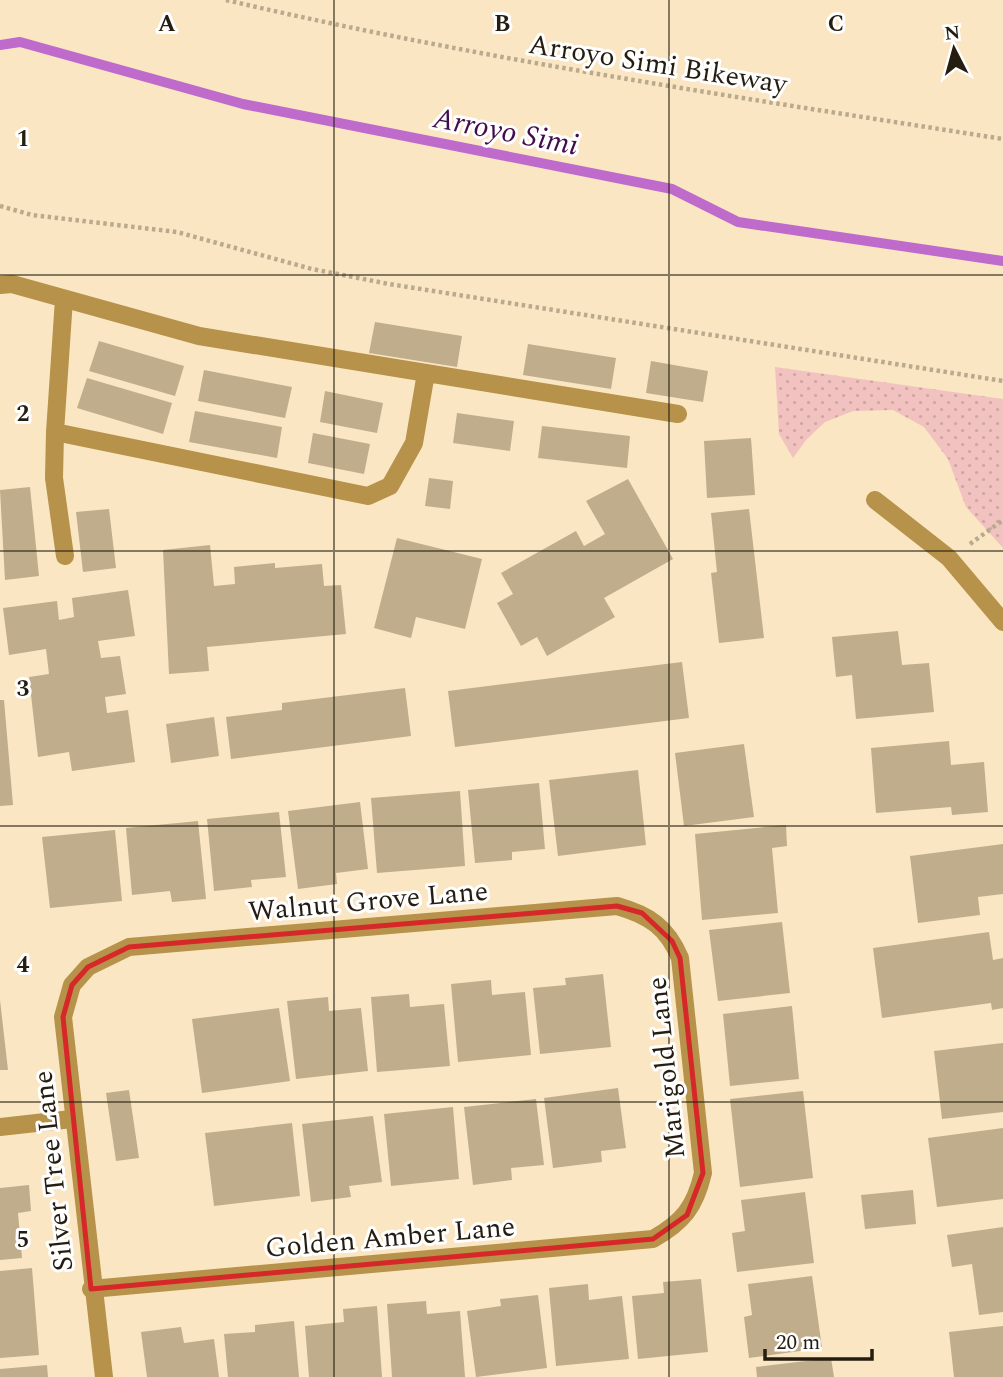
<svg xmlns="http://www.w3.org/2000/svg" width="1003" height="1377" viewBox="0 0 1003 1377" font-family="Spectral,serif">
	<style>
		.park { fill: url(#park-dots) }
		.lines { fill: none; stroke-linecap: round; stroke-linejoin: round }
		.stream { stroke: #bf6bcc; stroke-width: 10 }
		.building { fill: #c0ad8b }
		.path { stroke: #baaa8d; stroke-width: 4.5; stroke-dasharray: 3.5 3.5; stroke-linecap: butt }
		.service { stroke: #b6924a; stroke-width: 18 }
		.minor { stroke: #b6924a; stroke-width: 18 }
		.marked { fill: none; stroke: #d62828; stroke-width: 5; stroke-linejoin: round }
		.grid { fill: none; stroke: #251d10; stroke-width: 2; stroke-opacity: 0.55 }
		.labels { text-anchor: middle; stroke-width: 6; stroke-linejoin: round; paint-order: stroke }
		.street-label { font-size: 28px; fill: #251d10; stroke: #fff }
		.water-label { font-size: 30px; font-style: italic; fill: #430c4b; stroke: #fff }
		.grid-label { font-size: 23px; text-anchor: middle; font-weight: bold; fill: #251d10; stroke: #fff; stroke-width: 6; stroke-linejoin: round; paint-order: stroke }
	</style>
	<defs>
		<pattern id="park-dots" width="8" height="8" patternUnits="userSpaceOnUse" patternTransform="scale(1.75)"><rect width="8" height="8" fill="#f1c2bf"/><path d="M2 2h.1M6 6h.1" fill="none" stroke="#cea6a3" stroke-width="1.8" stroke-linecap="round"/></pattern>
	</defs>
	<rect width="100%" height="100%" fill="#fae6c2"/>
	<path class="park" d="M 775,367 L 1003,399 L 1003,548 L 966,507 L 948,459 L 924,427 L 893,410 L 853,411 L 825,422 L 806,440 L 793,458 L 779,434 Z"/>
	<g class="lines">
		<path class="stream" d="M 0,45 L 20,42 L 243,104 L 672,189 L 738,222 L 1003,261"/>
	</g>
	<path class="building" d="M 375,322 L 462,336 L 457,367 L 369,353 Z
		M 99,341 L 184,366 L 175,396 L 89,371 Z
		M 528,344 L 616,358 L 611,389 L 523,375 Z
		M 651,361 L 708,371 L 703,402 L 646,393 Z
		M 204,370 L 292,387 L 285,418 L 198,401 Z
		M 87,378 L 172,403 L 163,434 L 77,408 Z
		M 325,391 L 383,403 L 377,433 L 320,422 Z
		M 195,411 L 282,427 L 277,458 L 189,442 Z
		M 457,413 L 514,421 L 510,451 L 453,443 Z
		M 542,426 L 630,436 L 627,468 L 538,458 Z
		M 313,433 L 370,444 L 364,474 L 308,463 Z
		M 751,438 L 755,495 L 707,498 L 704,441 Z
		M 429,478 L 453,481 L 450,509 L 425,506 Z
		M 628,479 L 673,559 L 604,598 L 615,617 L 547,656 L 537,637 L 521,646 L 497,603 L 513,594 L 501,573 L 576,531 L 584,546 L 605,534 L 586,501 Z
		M 30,487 L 39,576 L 5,580 L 0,490 Z
		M 109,509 L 116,568 L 83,572 L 76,512 Z
		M 749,509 L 764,638 L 719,643 L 711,573 L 717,572 L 711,513 Z
		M 397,538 L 482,559 L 465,629 L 416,617 L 411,638 L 374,628 Z
		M 210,545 L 214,586 L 235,584 L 234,567 L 275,563 L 275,568 L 322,564 L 324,586 L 341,585 L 346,634 L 207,647 L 209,671 L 169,674 L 163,550 Z
		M 128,590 L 135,636 L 98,641 L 101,658 L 120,656 L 126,694 L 105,697 L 107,713 L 128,710 L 135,762 L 72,771 L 69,752 L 38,757 L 29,677 L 49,674 L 46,649 L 9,655 L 3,608 L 57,601 L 59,620 L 74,617 L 72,598 Z
		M 898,631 L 902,665 L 929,663 L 934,712 L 856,719 L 852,675 L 836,677 L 832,637 Z
		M 682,662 L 689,718 L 455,747 L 448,691 Z
		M 405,688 L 411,736 L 231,759 L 226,717 L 282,710 L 282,703 Z
		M 0,700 L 4,700 L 13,805 L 0,806 Z
		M 214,717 L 219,756 L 171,763 L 166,724 Z
		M 949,741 L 951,765 L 984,762 L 988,812 L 952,815 L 951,807 L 876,813 L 871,748 Z
		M 744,744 L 754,817 L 684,826 L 675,753 Z
		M 638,770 L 646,845 L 558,856 L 549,780 Z
		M 539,783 L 545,849 L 512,852 L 512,860 L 475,863 L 468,790 Z
		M 460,791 L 465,866 L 377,873 L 371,798 Z
		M 360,802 L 368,869 L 336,873 L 337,884 L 298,889 L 288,811 Z
		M 279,812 L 286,877 L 251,880 L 252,887 L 214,891 L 207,819 Z
		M 198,821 L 206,899 L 172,902 L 170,891 L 132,895 L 126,828 Z
		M 786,825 L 787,846 L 772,848 L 778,913 L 702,920 L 695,834 Z
		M 115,830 L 122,901 L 50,908 L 42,837 Z
		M 1003,844 L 1003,894 L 978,897 L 980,915 L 918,923 L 910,856 Z
		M 782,922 L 790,993 L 718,1001 L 709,930 Z
		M 989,932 L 993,960 L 1003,958 L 1003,1008 L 992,1010 L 991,1003 L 882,1018 L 873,948 Z
		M 603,974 L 611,1047 L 540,1054 L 533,988 L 566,985 L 565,978 Z
		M 491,980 L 492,995 L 525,992 L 531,1055 L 458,1062 L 451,984 Z
		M 409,994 L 410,1007 L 444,1004 L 450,1066 L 377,1072 L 371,997 Z
		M 328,997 L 329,1011 L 361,1008 L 368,1071 L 296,1079 L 287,1001 Z
		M 0,1000 L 8,1070 L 0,1070 Z
		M 792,1006 L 799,1079 L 730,1086 L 723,1014 Z
		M 279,1008 L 290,1081 L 202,1093 L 192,1019 Z
		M 1003,1043 L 1003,1112 L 942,1119 L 934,1051 Z
		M 618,1088 L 626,1148 L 601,1151 L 602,1162 L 553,1168 L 544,1098 Z
		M 129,1090 L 139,1158 L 116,1161 L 106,1093 Z
		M 803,1091 L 813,1178 L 740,1187 L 730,1099 Z
		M 536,1099 L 544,1165 L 511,1168 L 512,1180 L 473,1185 L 464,1107 Z
		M 453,1107 L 459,1179 L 391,1186 L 384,1114 Z
		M 373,1116 L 382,1182 L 349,1186 L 351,1197 L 311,1202 L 302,1124 Z
		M 292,1123 L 300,1196 L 214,1206 L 205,1133 Z
		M 1003,1128 L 1003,1199 L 937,1207 L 928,1138 Z
		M 29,1185 L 31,1211 L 18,1213 L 22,1258 L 0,1260 L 0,1188 Z
		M 913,1190 L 916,1224 L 865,1229 L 861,1195 Z
		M 805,1192 L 814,1263 L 737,1272 L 732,1233 L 745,1231 L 741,1200 Z
		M 1003,1227 L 1003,1312 L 979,1315 L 972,1264 L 952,1267 L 947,1235 Z
		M 32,1268 L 39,1355 L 0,1358 L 0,1271 Z
		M 812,1276 L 822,1348 L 749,1358 L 744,1317 L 752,1315 L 748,1284 Z
		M 701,1279 L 708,1352 L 638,1359 L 632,1296 L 664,1293 L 663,1282 Z
		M 588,1284 L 589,1300 L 622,1296 L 629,1359 L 556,1366 L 549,1288 Z
		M 538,1295 L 547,1368 L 476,1377 L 467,1311 L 501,1306 L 500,1299 Z
		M 426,1301 L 427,1314 L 460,1311 L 465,1377 L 392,1377 L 387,1304 Z
		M 377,1306 L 382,1377 L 309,1377 L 305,1326 L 344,1322 L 343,1309 Z
		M 294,1321 L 299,1377 L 228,1377 L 224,1334 L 255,1332 L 255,1325 Z
		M 1003,1326 L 1003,1377 L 954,1377 L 949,1332 Z
		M 181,1327 L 184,1343 L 214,1339 L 219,1377 L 147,1377 L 141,1332 Z
		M 831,1358 L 834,1377 L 757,1377 L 756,1367 Z
		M 47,1365 L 48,1377 L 0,1377 L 0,1369 Z"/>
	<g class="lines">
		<path class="path" d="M 226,0 C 483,60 743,98 1003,139
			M 0,206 L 32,215 L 177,232 L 312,269 L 389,284 L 1003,381
			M 970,544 L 1003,520"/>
		<path class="service" d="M 0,285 L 12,284 L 199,336 L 678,414
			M 64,299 L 55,432 L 368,496 L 390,486 L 414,443 L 426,373
			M 55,432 L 54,478 L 65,556"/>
		<path class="minor" d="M 875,500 L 949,558 L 1003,622
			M 0,1127 L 72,1119
			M 91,1289 L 653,1239 C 683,1222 695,1207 703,1173 L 680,958 C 667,927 649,915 617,906 L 129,947 L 88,967 L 72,985 L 63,1017 L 104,1377"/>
	</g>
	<path class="marked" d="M 617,906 L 642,913 L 672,941 L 680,958 L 703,1173 L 687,1215 L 653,1239 L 91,1289 L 63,1017 L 72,985 L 88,967 L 129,947 Z"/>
	<path class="grid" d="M 334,0 L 334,1377M 669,0 L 669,1377M 0,275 L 1003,275M 0,551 L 1003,551M 0,826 L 1003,826M 0,1102 L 1003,1102"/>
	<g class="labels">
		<g class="street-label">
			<text transform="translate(658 63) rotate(9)" y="10">Arroyo Simi Bikeway</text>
			<text transform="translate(368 900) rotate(-5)" y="10">Walnut Grove Lane</text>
			<text transform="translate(665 1068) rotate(-96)" y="10">Marigold Lane</text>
			<text transform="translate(52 1171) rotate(-96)" y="10">Silver Tree Lane</text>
			<text transform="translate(390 1236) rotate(-5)" y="10">Golden Amber Lane</text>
		</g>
		<g class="water-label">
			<text transform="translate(506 131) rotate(11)" y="10">Arroyo Simi</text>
		</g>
	</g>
	<g class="grid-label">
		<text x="167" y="31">A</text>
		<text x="502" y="31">B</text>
		<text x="836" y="31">C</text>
		<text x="23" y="146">1</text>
		<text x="23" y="421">2</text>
		<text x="23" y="696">3</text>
		<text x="23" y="972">4</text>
		<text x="23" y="1247">5</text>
	</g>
	<g transform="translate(954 49) rotate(354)" stroke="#ffffff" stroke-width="5" paint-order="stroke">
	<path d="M0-5L12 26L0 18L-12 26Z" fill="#251d10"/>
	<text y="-10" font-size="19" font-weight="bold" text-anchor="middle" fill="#251d10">N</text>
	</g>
	<path d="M765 1349v10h107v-10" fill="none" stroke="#251d10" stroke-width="3.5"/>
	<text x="776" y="1349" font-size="21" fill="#251d10" stroke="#ffffff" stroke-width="5" paint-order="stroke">20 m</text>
</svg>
